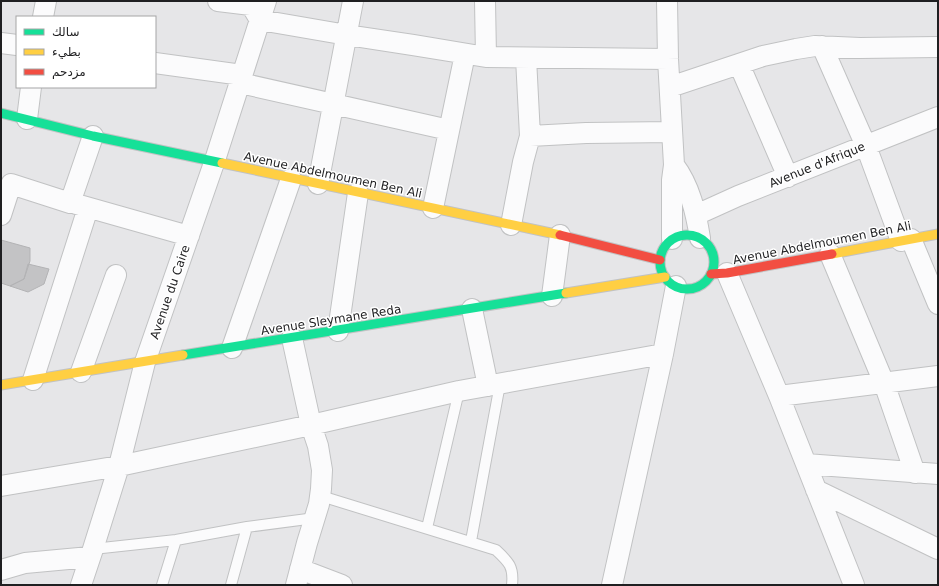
<svg xmlns="http://www.w3.org/2000/svg" width="939" height="586" viewBox="0 0 939 586" font-family="'DejaVu Sans','Noto Naskh Arabic',sans-serif">
	<style>
		.building { fill: #c3c3c5; stroke: #b3b3b5 }
		.lines { fill: none; stroke-linecap: round; stroke-linejoin: round }
		.lane-casing { stroke: #c1c2c3; stroke-width: 12 }
		.street-casing { stroke: #c1c2c3; stroke-width: 22 }
		.fast-casing { stroke: #c1c2c3; stroke-width: 11 }
		.slow-casing { stroke: #c1c2c3; stroke-width: 11 }
		.jam-casing { stroke: #c1c2c3; stroke-width: 11 }
		.lane { stroke: #fbfbfc; stroke-width: 10 }
		.street { stroke: #fbfbfc; stroke-width: 20 }
		.fast { stroke: #16e098; stroke-width: 9 }
		.slow { stroke: #ffcf43; stroke-width: 9 }
		.jam { stroke: #f24e42; stroke-width: 9 }
		.labels { text-anchor: middle; stroke-width: 3; stroke-linejoin: round; paint-order: stroke }
		.street-label { font-size: 12px; fill: #1f1f21; stroke: #fff }
	</style>
	<rect width="100%" height="100%" fill="#e6e6e8"/>
	<path class="building" d="M 1,240 L 30,248 L 30,261 L 24,279 L 10,286 L 1,283 Z
		M 28,264 L 49,269 L 44,284 L 28,292 L 10,286 L 24,279 Z"/>
	<g class="lines">
		<g class="lane-casing">
			<path id="lane" d="M 321,496 L 496,550 C 509,562 514,567 512,585
				M 427,528 L 459,391
				M 471,541 L 500,384
				M 93,549 L 176,540 L 247,527 L 315,518
				M 162,585 L 176,540
				M 231,585 L 247,527"/>
		</g>
		<g class="street-casing">
			<path id="street" d="M 218,1 L 251,5 L 260,20 L 347,35 L 413,45 L 486,57 L 668,59
				M 485,1 L 486,57
				M 667,1 L 668,59 L 674,165 L 672,180 L 672,239
				M 43,17 L 46,1
				M 1,43 L 17,45
				M 822,46 L 866,146 L 901,241
				M 526,58 L 530,136
				M 155,63 L 242,75
				M 739,64 L 788,177
				M 240,83 L 449,130
				M 670,87 L 763,56 L 796,49 L 815,46 L 860,48 L 938,47
				M 27,119 L 31,87
				M 674,165 C 690,186 696,213 700,238
				M 318,184 L 353,1
				M 76,204 L 189,236
				M 433,208 L 465,54
				M 1,215 L 11,184 L 70,203 L 93,136
				M 696,215 L 738,196 L 938,117
				M 511,225 L 523,162 L 530,136 L 586,133 L 672,132
				M 911,239 L 938,304
				M 830,254 L 884,383 L 915,473
				M 727,273 L 779,396 L 854,585
				M 552,296 L 560,235
				M 472,309 L 488,386
				M 338,331 L 358,193
				M 292,338 L 311,425 L 318,446 L 322,470 L 321,489 L 319,504 L 307,543 L 296,585
				M 232,348 L 291,179
				M 81,372 L 116,275
				M 33,380 L 88,208
				M 779,396 L 938,376
				M 806,464 L 938,474
				M 1,486 L 119,466 L 311,425 L 459,391 L 663,354
				M 816,490 L 938,549
				M 300,569 L 342,585
				M 1,570 L 25,563 L 90,557
				M 81,585 L 93,549 L 119,466 L 145,362 L 214,163 L 266,1
				M 612,585 L 663,354 L 676,286"/>
		</g>
		<g class="fast-casing">
			<path id="fast" d="M 1,113 L 93,136 L 222,163
				M660 262a27 27 0 1 1 54 0a27 27 0 1 1-54 0Z
				M 183,355 L 566,293"/>
		</g>
		<g class="slow-casing">
			<path id="slow" d="M 222,163 L 560,235
				M 832,254 L 938,234
				M 566,293 L 665,277
				M 1,385 L 183,355"/>
		</g>
		<g class="jam-casing">
			<path id="jam" d="M 560,235 L 660,260
				M 711,274 L 727,273 L 832,254"/>
		</g>
		<use href="#lane" class="lane"/>
		<use href="#street" class="street"/>
		<use href="#fast" class="fast"/>
		<use href="#slow" class="slow"/>
		<use href="#jam" class="jam"/>
	</g>
	<g class="labels">
		<g class="street-label">
			<text transform="translate(817 165) rotate(-22)" y="4">Avenue d'Afrique</text>
			<text transform="translate(333 175) rotate(12)" y="4">Avenue Abdelmoumen Ben Ali</text>
			<text transform="translate(822 243) rotate(-11)" y="4">Avenue Abdelmoumen Ben Ali</text>
			<text transform="translate(170 292) rotate(-71)" y="4">Avenue du Caire</text>
			<text transform="translate(331 320) rotate(-9)" y="4">Avenue Sleymane Reda</text>
		</g>
	</g>
	<rect width="939" height="586" fill="none" stroke="#1f1f21" stroke-width="4"/>
	<rect x="16" y="16" width="140" height="72" fill="#ffffff" stroke="#a5a5a6"/>
	<rect x="24" y="29" width="20" height="6" fill="#16e098" stroke="#a5a5a6"/>
	<text x="52" y="36" font-size="12" fill="#1f1f21">سالك</text>
	<rect x="24" y="49" width="20" height="6" fill="#ffcf43" stroke="#a5a5a6"/>
	<text x="52" y="56" font-size="12" fill="#1f1f21">بطيء</text>
	<rect x="24" y="69" width="20" height="6" fill="#f24e42" stroke="#a5a5a6"/>
	<text x="52" y="76" font-size="12" fill="#1f1f21">مزدحم</text>
</svg>
